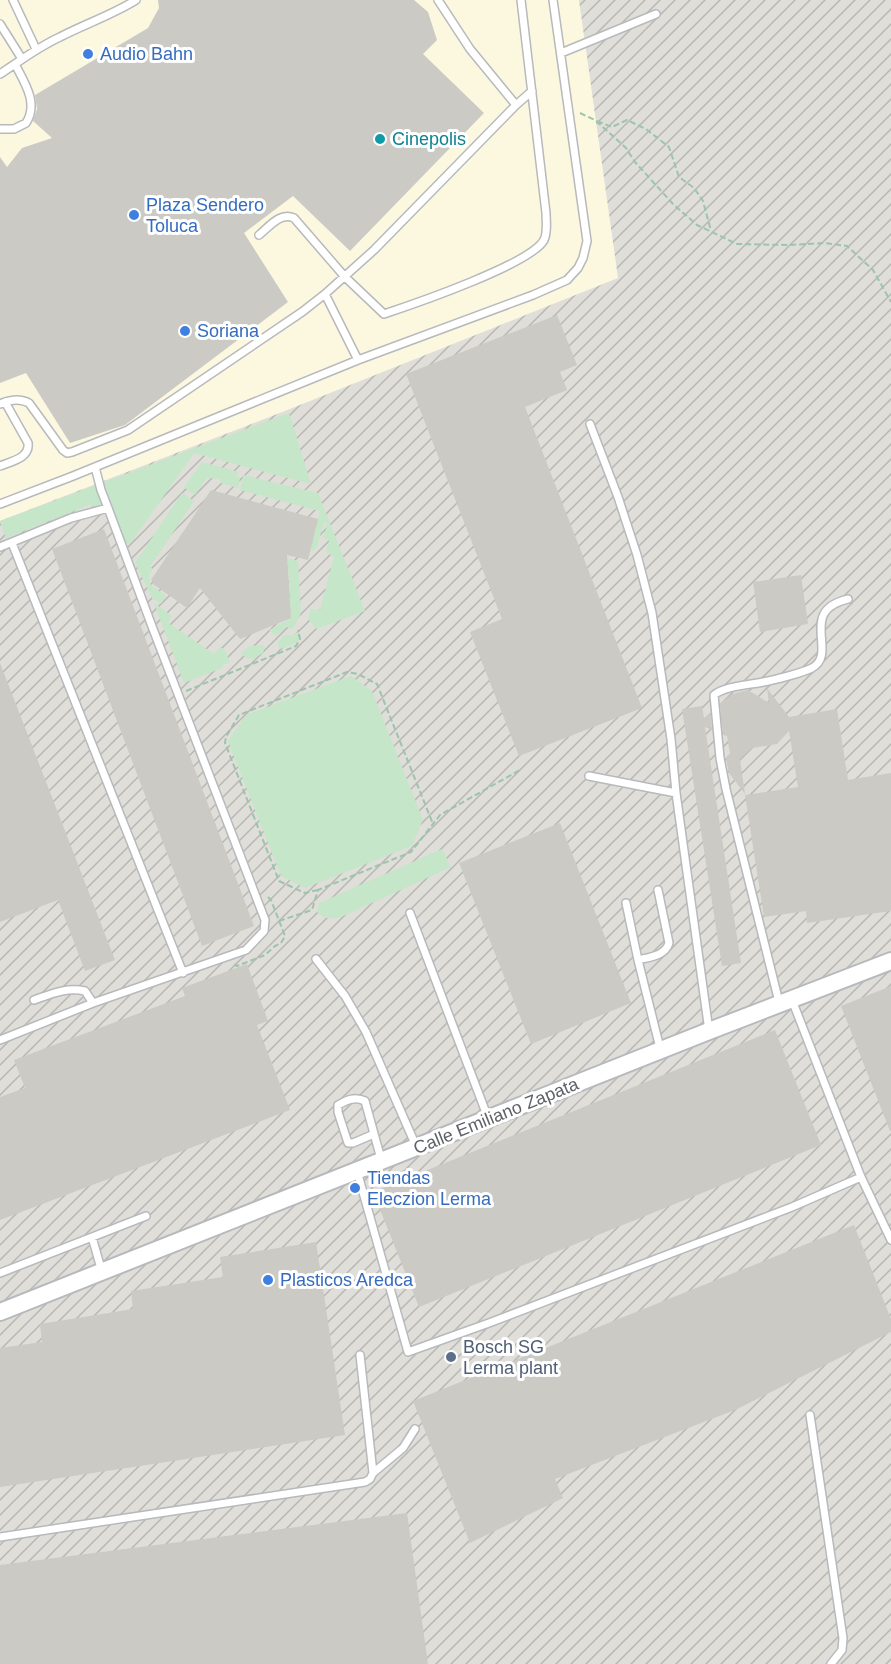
<svg xmlns="http://www.w3.org/2000/svg" width="891" height="1664" viewBox="0 0 891 1664" font-family="Helvetica,sans-serif">
	<style>
		.commercial { fill: #fcf8e0 }
		.industrial { fill: url(#industrial-furrows) }
		.green { fill: #c5e6c8 }
		.building { fill: #cccac4 }
		.lines { fill: none; stroke-linecap: round; stroke-linejoin: round }
		.service-casing { stroke: #b7b9bd; stroke-width: 10 }
		.tertiary-casing { stroke: #b7b9bd; stroke-width: 20 }
		.path { stroke: #9dc4ac; stroke-width: 2; stroke-dasharray: 6 3; stroke-linecap: butt }
		.service { stroke: #fff; stroke-width: 7 }
		.tertiary { stroke: #fff; stroke-width: 16 }
		.shop-dot { fill: #3f7fe0; stroke: #fff; stroke-width: 2 }
		.culture-dot { fill: #0f9aa8; stroke: #fff; stroke-width: 2 }
		.service-dot { fill: #5c6f8a; stroke: #fff; stroke-width: 2 }
		.labels { text-anchor: middle; stroke-width: 6; stroke-linejoin: round; paint-order: stroke }
		.shop-label { font-size: 18px; fill: #366cbe; stroke: #fff; text-anchor: start }
		.culture-label { font-size: 18px; fill: #0d838f; stroke: #fff; text-anchor: start }
		.street-label { font-size: 18px; fill: #5f6267; stroke: #fff }
		.service-label { font-size: 18px; fill: #4e5e75; stroke: #fff; text-anchor: start }
	</style>
	<defs>
		<pattern id="industrial-furrows" width="10" height="10" patternUnits="userSpaceOnUse" patternTransform="scale(1.5)"><rect width="10" height="10" fill="#dfded9"/><path d="M-1 1l2-2M0 10L10 0M9 11l2-2" fill="none" stroke="#b8b7b4"/></pattern>
	</defs>
	<rect width="100%" height="100%" fill="#f0efe7"/>
	<path class="commercial" d="M 0,0 L 579,0 L 619,278 L 290,409 L 0,521 Z"/>
	<path class="industrial" d="M 579,0 L 891,0 L 891,1664 L 0,1664 L 0,521 L 290,409 L 618,278 Z"/>
	<path class="green" d="M 289,413 L 311,484 L 194,453 L 130,544 L 124,543 C 114,525 110,511 89,505 L 6,538 L 0,521 Z
		M 202,462 L 239,472 L 237,477 L 240,478 L 238,488 L 221,483 L 220,479 L 207,478 L 195,495 L 184,487 Z
		M 243,475 L 318,493 L 365,611 L 316,629 L 308,619 L 311,609 L 320,610 L 334,557 L 326,552 L 329,541 L 323,537 L 327,526 L 325,520 L 316,549 L 310,552 L 320,511 L 240,490 Z
		M 182,493 L 194,501 L 150,567 L 153,569 L 149,575 L 151,585 L 166,596 L 161,604 L 152,598 L 135,563 Z
		M 236,545 L 298,561 L 301,613 L 293,629 L 286,627 L 276,636 L 269,630 L 291,618 L 288,564 L 238,552 Z
		M 154,603 L 172,616 L 168,623 L 214,654 L 220,647 L 225,650 L 230,662 L 224,664 L 222,668 L 184,683 Z
		M 298,632 L 299,638 L 298,642 L 280,649 L 277,643 L 285,635 L 293,635 Z
		M 262,645 L 265,647 L 263,653 L 253,659 L 246,658 L 241,653 L 250,646 Z
		M 351,676 L 372,691 L 423,820 L 412,846 L 305,888 L 281,876 L 228,741 L 246,715 Z
		M 442,849 L 451,867 L 339,918 L 325,918 L 317,912 L 319,903 Z"/>
	<path class="building" d="M 158,0 L 414,0 L 428,12 L 437,40 L 423,54 L 484,113 L 350,251 L 293,196 L 244,233 L 288,302 L 125,425 L 70,443 L 26,373 L 0,383 L 0,157 L 7,167 L 22,148 L 52,138 L 33,121 L 37,109 L 35,95 L 148,28 L 159,8 Z
		M 557,315 L 577,365 L 560,372 L 567,390 L 525,407 L 642,708 L 519,756 L 470,632 L 502,619 L 406,374 Z
		M 211,490 L 318,519 L 308,560 L 287,555 L 291,618 L 240,639 L 200,588 L 187,608 L 153,584 L 154,582 L 151,580 Z
		M 104,529 L 254,926 L 202,946 L 52,549 Z
		M 801,575 L 808,624 L 760,632 L 753,582 Z
		M 0,663 L 115,960 L 85,971 L 58,900 L 0,922 Z
		M 767,688 L 789,717 L 837,709 L 848,780 L 891,773 L 891,911 L 807,923 L 806,911 L 764,917 L 745,795 L 798,787 L 789,731 L 777,744 L 752,748 L 740,759 L 745,794 L 729,773 L 726,759 L 730,753 L 727,736 L 723,735 L 720,704 L 732,694 L 748,690 L 769,703 Z
		M 702,706 L 704,718 L 710,713 L 712,730 L 705,727 L 741,963 L 722,966 L 682,709 Z
		M 560,823 L 631,1003 L 531,1044 L 459,863 Z
		M 247,964 L 268,1021 L 257,1025 L 290,1110 L 0,1220 L 0,1097 L 25,1088 L 14,1060 L 185,996 L 182,988 Z
		M 891,986 L 891,1131 L 890,1131 L 841,1006 Z
		M 775,1030 L 821,1145 L 419,1307 L 373,1192 Z
		M 854,1225 L 891,1319 L 891,1332 L 735,1410 L 555,1479 L 563,1498 L 470,1543 L 413,1401 Z
		M 316,1242 L 345,1435 L 0,1487 L 0,1348 L 42,1342 L 40,1324 L 133,1309 L 131,1291 L 223,1277 L 220,1257 Z
		M 407,1513 L 428,1664 L 0,1664 L 0,1565 Z"/>
	<g class="lines">
		<g class="service-casing">
			<path id="service" d="M 13,0 L 36,49
				M 0,24 L 22,59
				M 561,53 L 656,14
				M 0,74 C 20,61 38,47 60,37 C 85,24 112,15 136,0
				M 516,105 L 532,91
				M 0,129 L 14,129 L 26,123 C 39,103 24,82 15,64
				M 259,235 C 270,226 280,212 294,218 L 345,277 L 384,314 C 414,304 531,264 544,240 C 548,232 546,222 546,213 L 521,0
				M 325,294 L 358,360
				M 0,404 C 9,400 20,398 29,403 L 63,450 L 67,453 L 72,452 L 128,430 L 302,312 L 325,294 L 374,250 L 516,105 L 470,49 L 438,0
				M 590,424 L 618,497 L 637,555 L 652,613 L 671,739 L 676,793 L 709,1031
				M 0,466 C 12,461 30,458 28,443 L 5,402
				M 95,467 L 101,490 L 108,508
				M 0,504 L 73,476 L 358,360 L 533,295 L 567,280 L 578,268 L 583,258 L 587,241 L 553,0
				M 12,543 L 183,973
				M 0,547 L 71,518 L 108,508 L 153,629 L 265,920 L 264,931 L 246,950 L 93,1003 L 0,1040
				M 589,776 L 676,793
				M 626,903 L 638,960 C 650,957 665,956 669,943 L 658,890
				M 410,913 L 488,1118
				M 316,959 L 345,996 L 366,1032 L 416,1146
				M 638,960 L 660,1048
				M 34,1000 C 51,994 66,987 85,991 L 93,1003
				M 792,1000 L 861,1177 L 891,1240
				M 779,1002 L 726,789 L 720,758 L 714,695 C 724,686 749,685 763,682 C 774,680 802,673 812,668 C 839,653 797,611 848,599
				M 374,1134 L 353,1143 L 348,1143 L 338,1112 L 338,1105 C 347,1100 355,1096 365,1101 L 381,1159
				M 357,1171 L 408,1352 L 489,1323 L 792,1207 L 861,1177
				M 92,1237 L 102,1272
				M 0,1273 L 146,1216
				M 810,1415 L 843,1638 L 842,1650 L 831,1664
				M 373,1473 L 403,1448 L 415,1429
				M 0,1537 L 365,1482 L 370,1479 L 373,1473 L 360,1355"/>
		</g>
		<g class="tertiary-casing">
			<path id="tertiary" d="M 0,1312 L 709,1031 L 891,961"/>
		</g>
		<path class="path" d="M 580,113 L 595,120 L 626,148 L 635,162 L 673,204 L 697,225 L 737,244 L 788,245 L 825,243 L 847,246 L 873,270 L 891,302
			M 597,121 L 612,127 L 627,120 L 646,129 L 669,147 L 679,177 L 694,188 L 703,201 L 711,231
			M 186,691 L 296,646 L 300,639 L 298,630
			M 318,890 L 305,893 L 279,881 L 225,743 L 226,737 L 239,715 L 347,672 L 358,674 L 377,684 L 433,824
			M 279,921 L 312,910 L 318,890 L 411,852 L 440,815 L 520,770
			M 236,964 L 235,965 L 237,966 L 265,955 L 275,946 L 281,943 L 285,936 L 271,900 L 268,897"/>
		<use href="#service" class="service"/>
		<use href="#tertiary" class="tertiary"/>
	</g>
	<g class="shop-dot">
		<circle cx="88" cy="54" r="6"/>
		<circle cx="134" cy="215" r="6"/>
		<circle cx="185" cy="331" r="6"/>
		<circle cx="355" cy="1188" r="6"/>
		<circle cx="268" cy="1280" r="6"/>
	</g>
	<circle class="culture-dot" cx="380" cy="139" r="6"/>
	<circle class="service-dot" cx="451" cy="1357" r="6"/>
	<g class="labels">
		<g class="shop-label">
			<text x="100" y="60">Audio Bahn</text>
			<text x="146" y="211">Plaza Sendero<tspan x="146" dy="21">Toluca</tspan></text>
			<text x="197" y="337">Soriana</text>
			<text x="367" y="1184">Tiendas<tspan x="367" dy="21">Eleczion Lerma</tspan></text>
			<text x="280" y="1286">Plasticos Aredca</text>
		</g>
		<g class="culture-label">
			<text x="392" y="145">Cinepolis</text>
		</g>
		<g class="street-label">
			<text transform="translate(496 1116) rotate(-22)" y="6">Calle Emiliano Zapata</text>
		</g>
		<g class="service-label">
			<text x="463" y="1353">Bosch SG<tspan x="463" dy="21">Lerma plant</tspan></text>
		</g>
	</g>
</svg>
